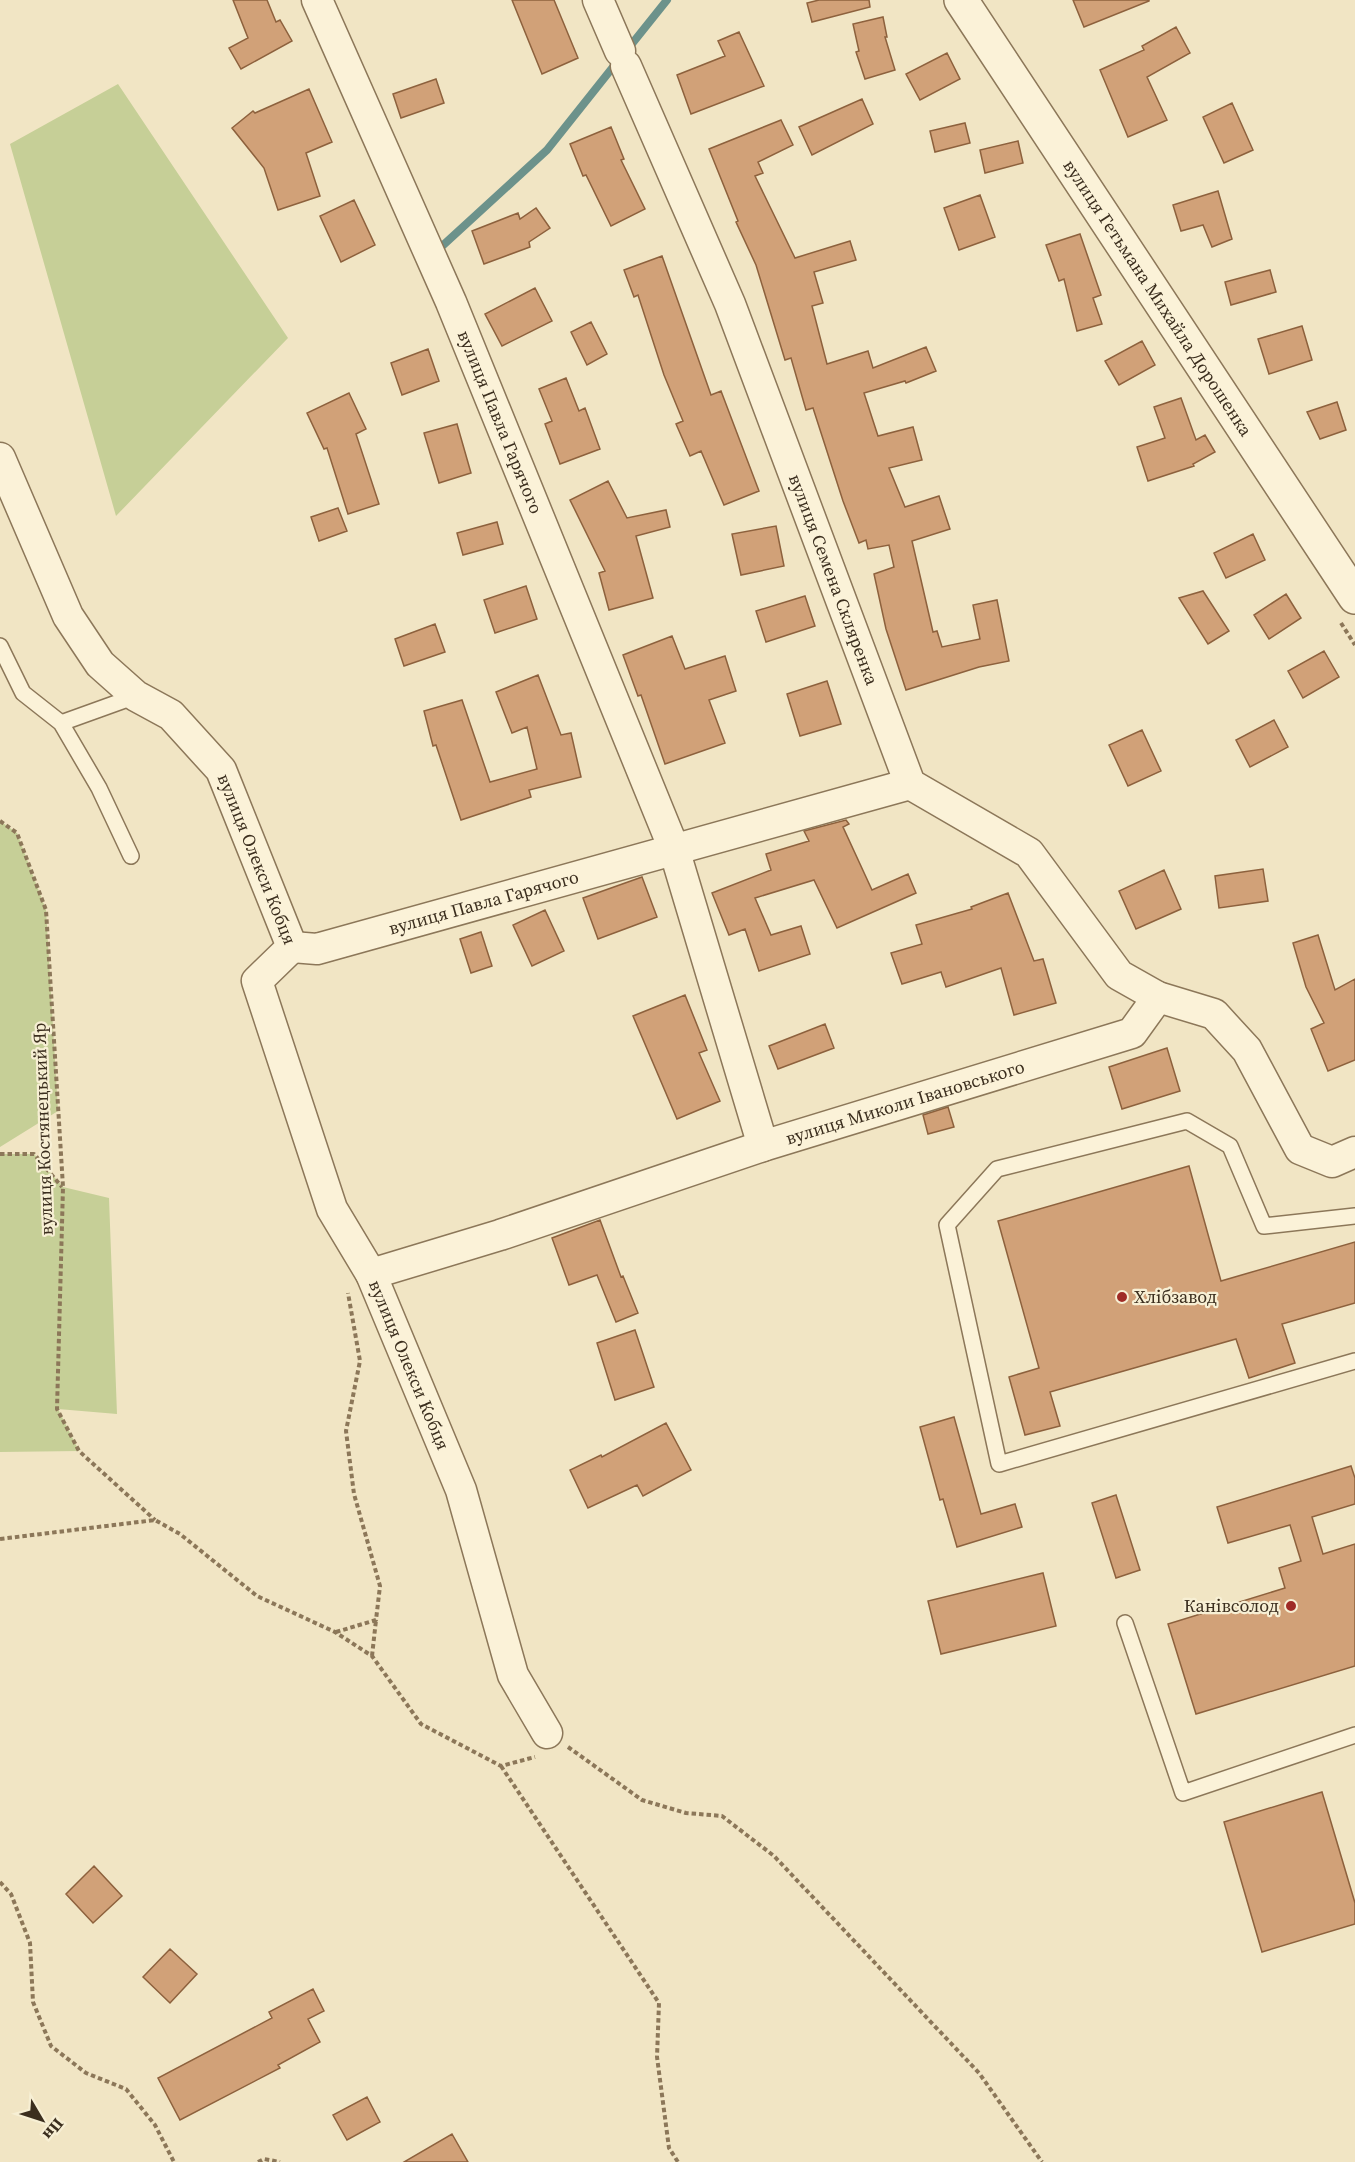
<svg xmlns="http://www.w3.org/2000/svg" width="1355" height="2162" viewBox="0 0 1355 2162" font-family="'Source Serif 4',serif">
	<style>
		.garden { fill: #c6cf97 }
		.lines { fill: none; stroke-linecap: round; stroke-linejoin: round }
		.stream { stroke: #6c928b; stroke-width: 8 }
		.building { fill: #d1a178; stroke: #8d613d; stroke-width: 1.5 }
		.service-casing { stroke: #8c7759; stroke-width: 18 }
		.minor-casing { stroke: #8c7759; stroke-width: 33 }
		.tertiary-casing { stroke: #8c7759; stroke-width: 36 }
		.path { stroke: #8c7759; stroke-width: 4; stroke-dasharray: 4.5 3; stroke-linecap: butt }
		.service { stroke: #fbf2d8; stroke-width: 15 }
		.minor { stroke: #fbf2d8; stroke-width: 30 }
		.tertiary { stroke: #fbf2d8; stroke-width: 33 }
		.poi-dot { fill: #9f2b26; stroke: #f7efd4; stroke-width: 2 }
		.labels { text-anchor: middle; stroke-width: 4.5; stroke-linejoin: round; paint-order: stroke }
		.street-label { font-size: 18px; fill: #3b2e1e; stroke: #f7efd4 }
		.poi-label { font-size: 18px; fill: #3b2e1e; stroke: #f7efd4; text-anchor: start }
	</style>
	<rect width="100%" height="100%" fill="#f1e5c4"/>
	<path class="garden" d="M 118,84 L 288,338 L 116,516 L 10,144 Z
		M 0,821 L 17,833 L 46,910 L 58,1111 L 0,1147 Z
		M 0,1154 L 34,1154 L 63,1187 L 109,1198 L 117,1414 L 58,1409 L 79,1451 L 0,1452 Z"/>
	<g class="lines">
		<path class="stream" d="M 627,50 L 667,0
			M 440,248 L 547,150 L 617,62"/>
	</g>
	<path class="building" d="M 233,0 L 267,0 L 276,22 L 280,20 L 292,41 L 241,69 L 229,48 L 248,38 Z
		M 512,0 L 554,0 L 578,58 L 542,74 Z
		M 819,0 L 869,0 L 870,7 L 812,22 L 807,3 Z
		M 1073,0 L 1149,0 L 1149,1 L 1084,27 Z
		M 883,17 L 887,37 L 885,37 L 895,70 L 865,79 L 856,52 L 859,51 L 853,24 Z
		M 1176,27 L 1190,53 L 1147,77 L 1167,120 L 1128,137 L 1100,70 L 1144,50 L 1142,46 Z
		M 739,32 L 764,86 L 691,114 L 677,75 L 725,56 L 718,41 Z
		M 947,53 L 960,79 L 920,100 L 906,74 Z
		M 436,79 L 444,103 L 401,118 L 393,94 Z
		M 309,89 L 332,142 L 306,153 L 320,196 L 278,210 L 264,168 L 232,128 L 253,111 L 255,113 Z
		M 862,99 L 873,124 L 812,155 L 799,127 Z
		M 1232,103 L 1253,150 L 1224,163 L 1203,117 Z
		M 781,120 L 793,145 L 758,162 L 763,173 L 755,176 L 795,258 L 850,241 L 856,260 L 814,272 L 823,303 L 812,306 L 827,364 L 868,351 L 873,368 L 926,347 L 936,371 L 906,383 L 905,381 L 864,393 L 878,436 L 913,427 L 922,460 L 889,468 L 905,507 L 939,496 L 950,529 L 912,541 L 933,632 L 937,631 L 942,647 L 980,639 L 973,605 L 997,600 L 1009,661 L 979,667 L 906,690 L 886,629 L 874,574 L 894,567 L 889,545 L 868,549 L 866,540 L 859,543 L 843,501 L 813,408 L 806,410 L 791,358 L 785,360 L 756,265 L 736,222 L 738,221 L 709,149 Z
		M 965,123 L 970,143 L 935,152 L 930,131 Z
		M 611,127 L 624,159 L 621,160 L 645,209 L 611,226 L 586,175 L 583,176 L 570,144 Z
		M 1018,141 L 1023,163 L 985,173 L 980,150 Z
		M 1218,191 L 1232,239 L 1212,247 L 1203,225 L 1181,231 L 1173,205 Z
		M 980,195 L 995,237 L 959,250 L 944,208 Z
		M 354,200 L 375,245 L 341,262 L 320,216 Z
		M 536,208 L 550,228 L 529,242 L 530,247 L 484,264 L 472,231 L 518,213 L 520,219 Z
		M 1080,234 L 1101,295 L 1093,298 L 1102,324 L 1077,331 L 1064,279 L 1059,281 L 1046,245 Z
		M 662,256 L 711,395 L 721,391 L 759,491 L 724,505 L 701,451 L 690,456 L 676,424 L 683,421 L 664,375 L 638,295 L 634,297 L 624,270 Z
		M 1270,270 L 1276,292 L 1231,305 L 1225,282 Z
		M 535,288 L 552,321 L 502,346 L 485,314 Z
		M 591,322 L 607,354 L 587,365 L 571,332 Z
		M 1302,326 L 1312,360 L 1269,374 L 1258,339 Z
		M 1142,341 L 1155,365 L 1119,385 L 1105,361 Z
		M 428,349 L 439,381 L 402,395 L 391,363 Z
		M 566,378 L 579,411 L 585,408 L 600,449 L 560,464 L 545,424 L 552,421 L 539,389 Z
		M 349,393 L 366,429 L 356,434 L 379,504 L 348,514 L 327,448 L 324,449 L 307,413 Z
		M 1181,398 L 1196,440 L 1205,435 L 1215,452 L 1193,464 L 1194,466 L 1148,481 L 1137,447 L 1165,438 L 1154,407 Z
		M 1337,402 L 1346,430 L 1320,439 L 1307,412 Z
		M 457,424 L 471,473 L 439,483 L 424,433 Z
		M 608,481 L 627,518 L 666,510 L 670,527 L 636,536 L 653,598 L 609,610 L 599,573 L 605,571 L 570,500 Z
		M 338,508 L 347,531 L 319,541 L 311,517 Z
		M 497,522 L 503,544 L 463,555 L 457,533 Z
		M 776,526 L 784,566 L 741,575 L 732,534 Z
		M 1253,534 L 1265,560 L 1226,578 L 1214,553 Z
		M 526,586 L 537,619 L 495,633 L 484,600 Z
		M 1203,591 L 1229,631 L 1208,644 L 1179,598 Z
		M 1286,594 L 1301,618 L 1269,639 L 1254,615 Z
		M 805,596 L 815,626 L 766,642 L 756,611 Z
		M 435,624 L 445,652 L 404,666 L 395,639 Z
		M 672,636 L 685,669 L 725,656 L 736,691 L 709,700 L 725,743 L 665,764 L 641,695 L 638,696 L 623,655 Z
		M 1324,651 L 1339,677 L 1303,698 L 1288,671 Z
		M 538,675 L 561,735 L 571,733 L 581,777 L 529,790 L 531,797 L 461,820 L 436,745 L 433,746 L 424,711 L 462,700 L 490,782 L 537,769 L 527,727 L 512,733 L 496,692 Z
		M 827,681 L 841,724 L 800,736 L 787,694 Z
		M 1274,720 L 1288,747 L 1250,767 L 1236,740 Z
		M 1142,730 L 1161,771 L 1128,786 L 1109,745 Z
		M 846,820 L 849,824 L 843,827 L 872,890 L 908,874 L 916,893 L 837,928 L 814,880 L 755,898 L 771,935 L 801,926 L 810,954 L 759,971 L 745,929 L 729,935 L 712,893 L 771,870 L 766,854 L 809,841 L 804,831 Z
		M 1263,869 L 1268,901 L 1219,908 L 1215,876 Z
		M 1164,870 L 1181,909 L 1136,929 L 1119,891 Z
		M 642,877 L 657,917 L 598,939 L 583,898 Z
		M 1008,893 L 1034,961 L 1043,959 L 1056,1003 L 1014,1015 L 1001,968 L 946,987 L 941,972 L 902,984 L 891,953 L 922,944 L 916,925 L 972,909 L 971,907 Z
		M 545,910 L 564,951 L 532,966 L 513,925 Z
		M 481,932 L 492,966 L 471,973 L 460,939 Z
		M 1318,935 L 1335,990 L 1355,979 L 1355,1060 L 1328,1071 L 1311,1029 L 1324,1023 L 1306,987 L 1293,943 Z
		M 685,995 L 707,1050 L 699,1053 L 720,1101 L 677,1119 L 633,1016 Z
		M 825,1024 L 834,1048 L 778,1069 L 769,1046 Z
		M 1167,1048 L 1180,1091 L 1122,1109 L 1109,1067 Z
		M 948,1107 L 954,1127 L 928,1134 L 923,1115 Z
		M 1189,1166 L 1221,1281 L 1355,1242 L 1355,1303 L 1282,1324 L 1295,1363 L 1249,1378 L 1236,1339 L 1050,1392 L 1060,1426 L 1025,1435 L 1009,1377 L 1039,1368 L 998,1221 Z
		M 600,1220 L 621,1277 L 623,1276 L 638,1313 L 616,1322 L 597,1275 L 569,1285 L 552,1238 Z
		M 635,1330 L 654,1387 L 615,1400 L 597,1343 Z
		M 954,1417 L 981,1514 L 1015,1504 L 1022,1527 L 957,1547 L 943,1499 L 940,1500 L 920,1427 Z
		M 666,1423 L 691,1470 L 643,1496 L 637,1485 L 588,1508 L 570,1470 L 601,1455 L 602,1457 Z
		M 1351,1466 L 1355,1478 L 1355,1504 L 1312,1517 L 1323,1554 L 1355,1544 L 1355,1666 L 1196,1714 L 1168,1624 L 1285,1588 L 1279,1568 L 1301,1561 L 1290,1525 L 1228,1543 L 1217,1507 Z
		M 1116,1495 L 1140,1570 L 1116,1578 L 1092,1503 Z
		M 1043,1573 L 1056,1626 L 941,1654 L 928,1601 Z
		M 1322,1792 L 1355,1903 L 1355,1924 L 1262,1952 L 1224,1822 Z
		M 94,1866 L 122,1896 L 93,1923 L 66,1894 Z
		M 170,1949 L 197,1974 L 170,2003 L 143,1977 Z
		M 313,1989 L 324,2011 L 308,2019 L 320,2042 L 278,2065 L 280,2068 L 180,2120 L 158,2078 L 272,2018 L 269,2012 Z
		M 367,2097 L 380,2122 L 347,2140 L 333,2115 Z
		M 452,2134 L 468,2162 L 404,2162 Z"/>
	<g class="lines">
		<g class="service-casing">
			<path id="service" d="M 0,646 L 23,693 L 61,723 L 136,696
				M 61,723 L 99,788 L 131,856
				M 1355,1216 L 1264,1226 L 1230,1146 L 1187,1121 L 997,1169 L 947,1225 L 999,1464 L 1355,1361
				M 1125,1623 L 1183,1793 L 1355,1735"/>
		</g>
		<g class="minor-casing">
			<g id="minor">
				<path id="s1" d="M 317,0 L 451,302 L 674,849 L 763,1146"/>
				<path d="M 598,0 L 620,51"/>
				<path id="s2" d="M 626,66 L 730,304 L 910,784 L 1029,853 L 1119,975 L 1158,997 L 1214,1014 L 1247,1050 L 1300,1149 L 1332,1162 L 1355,1152"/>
				<path id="s3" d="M 0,458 L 68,616 L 100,664 L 136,696 L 171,715 L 221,770 L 292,947 L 257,981 L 332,1209 L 371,1274 L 461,1490 L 513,1675 L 547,1733"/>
				<path id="s4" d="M 292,947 L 317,949 L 910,784"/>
				<path id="s5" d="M 371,1274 L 500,1235 L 763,1146 L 1132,1033 L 1158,997"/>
			</g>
		</g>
		<g class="tertiary-casing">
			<g id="tertiary">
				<path id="s6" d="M 961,0 L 1355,597"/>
			</g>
		</g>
		<path class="path" d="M 1341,623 L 1355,645
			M 0,821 L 17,833 L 46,910 L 63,1187 L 57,1409 L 79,1451 L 155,1520
			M 0,1154 L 34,1154 L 62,1187
			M 0,1539 L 155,1520 L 180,1534 L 257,1596 L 335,1632 L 372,1656 L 421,1724 L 501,1766 L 535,1757
			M 336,1632 L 376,1620 L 380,1586 L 354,1494 L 346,1431 L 360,1361 L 348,1293
			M 372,1656 L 376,1620
			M 568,1747 L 642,1800 L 686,1813 L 722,1816 L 774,1856 L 979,2073 L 1042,2162
			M 501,1766 L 659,2003 L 657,2057 L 669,2148 L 678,2162
			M 0,1882 L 11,1894 L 30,1943 L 33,2002 L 51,2046 L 86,2073 L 126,2089 L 155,2125 L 174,2162
			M 258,2162 L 264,2159 L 280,2162"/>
		<use href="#service" class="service"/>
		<use href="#minor" class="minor"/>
		<use href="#tertiary" class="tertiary"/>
	</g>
	<g class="poi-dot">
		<circle cx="1122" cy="1297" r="6"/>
		<circle cx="1291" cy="1606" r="6"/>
	</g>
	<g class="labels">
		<g class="street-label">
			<text dy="6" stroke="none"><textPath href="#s6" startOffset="357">вулиця Гетьмана Михайла Дорошенка</textPath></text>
			<text dy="6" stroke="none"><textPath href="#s1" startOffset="460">вулиця Павла Гарячого</textPath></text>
			<text dy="6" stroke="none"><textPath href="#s2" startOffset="554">вулиця Семена Скляренка</textPath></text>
			<text dy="6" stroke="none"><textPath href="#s3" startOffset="488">вулиця Олекси Кобця</textPath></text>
			<text dy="6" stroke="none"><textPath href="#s4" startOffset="198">вулиця Павла Гарячого</textPath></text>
			<text dy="6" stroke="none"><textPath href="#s5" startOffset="561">вулиця Миколи Івановського</textPath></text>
			<text transform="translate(43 1129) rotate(-92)" y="6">вулиця Костянецький Яр</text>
			<text dy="6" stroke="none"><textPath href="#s3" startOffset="1046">вулиця Олекси Кобця</textPath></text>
		</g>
		<g class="poi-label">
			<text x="1134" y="1303">Хлібзавод</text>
			<text x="1279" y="1612" text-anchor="end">Канівсолод</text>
		</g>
	</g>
	<g transform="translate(42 2120) rotate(129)" stroke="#f7efd4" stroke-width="4.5" paint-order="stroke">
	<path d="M0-4.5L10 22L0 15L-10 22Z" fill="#3b2e1e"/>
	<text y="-9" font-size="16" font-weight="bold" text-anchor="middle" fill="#3b2e1e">Пн</text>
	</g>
</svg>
